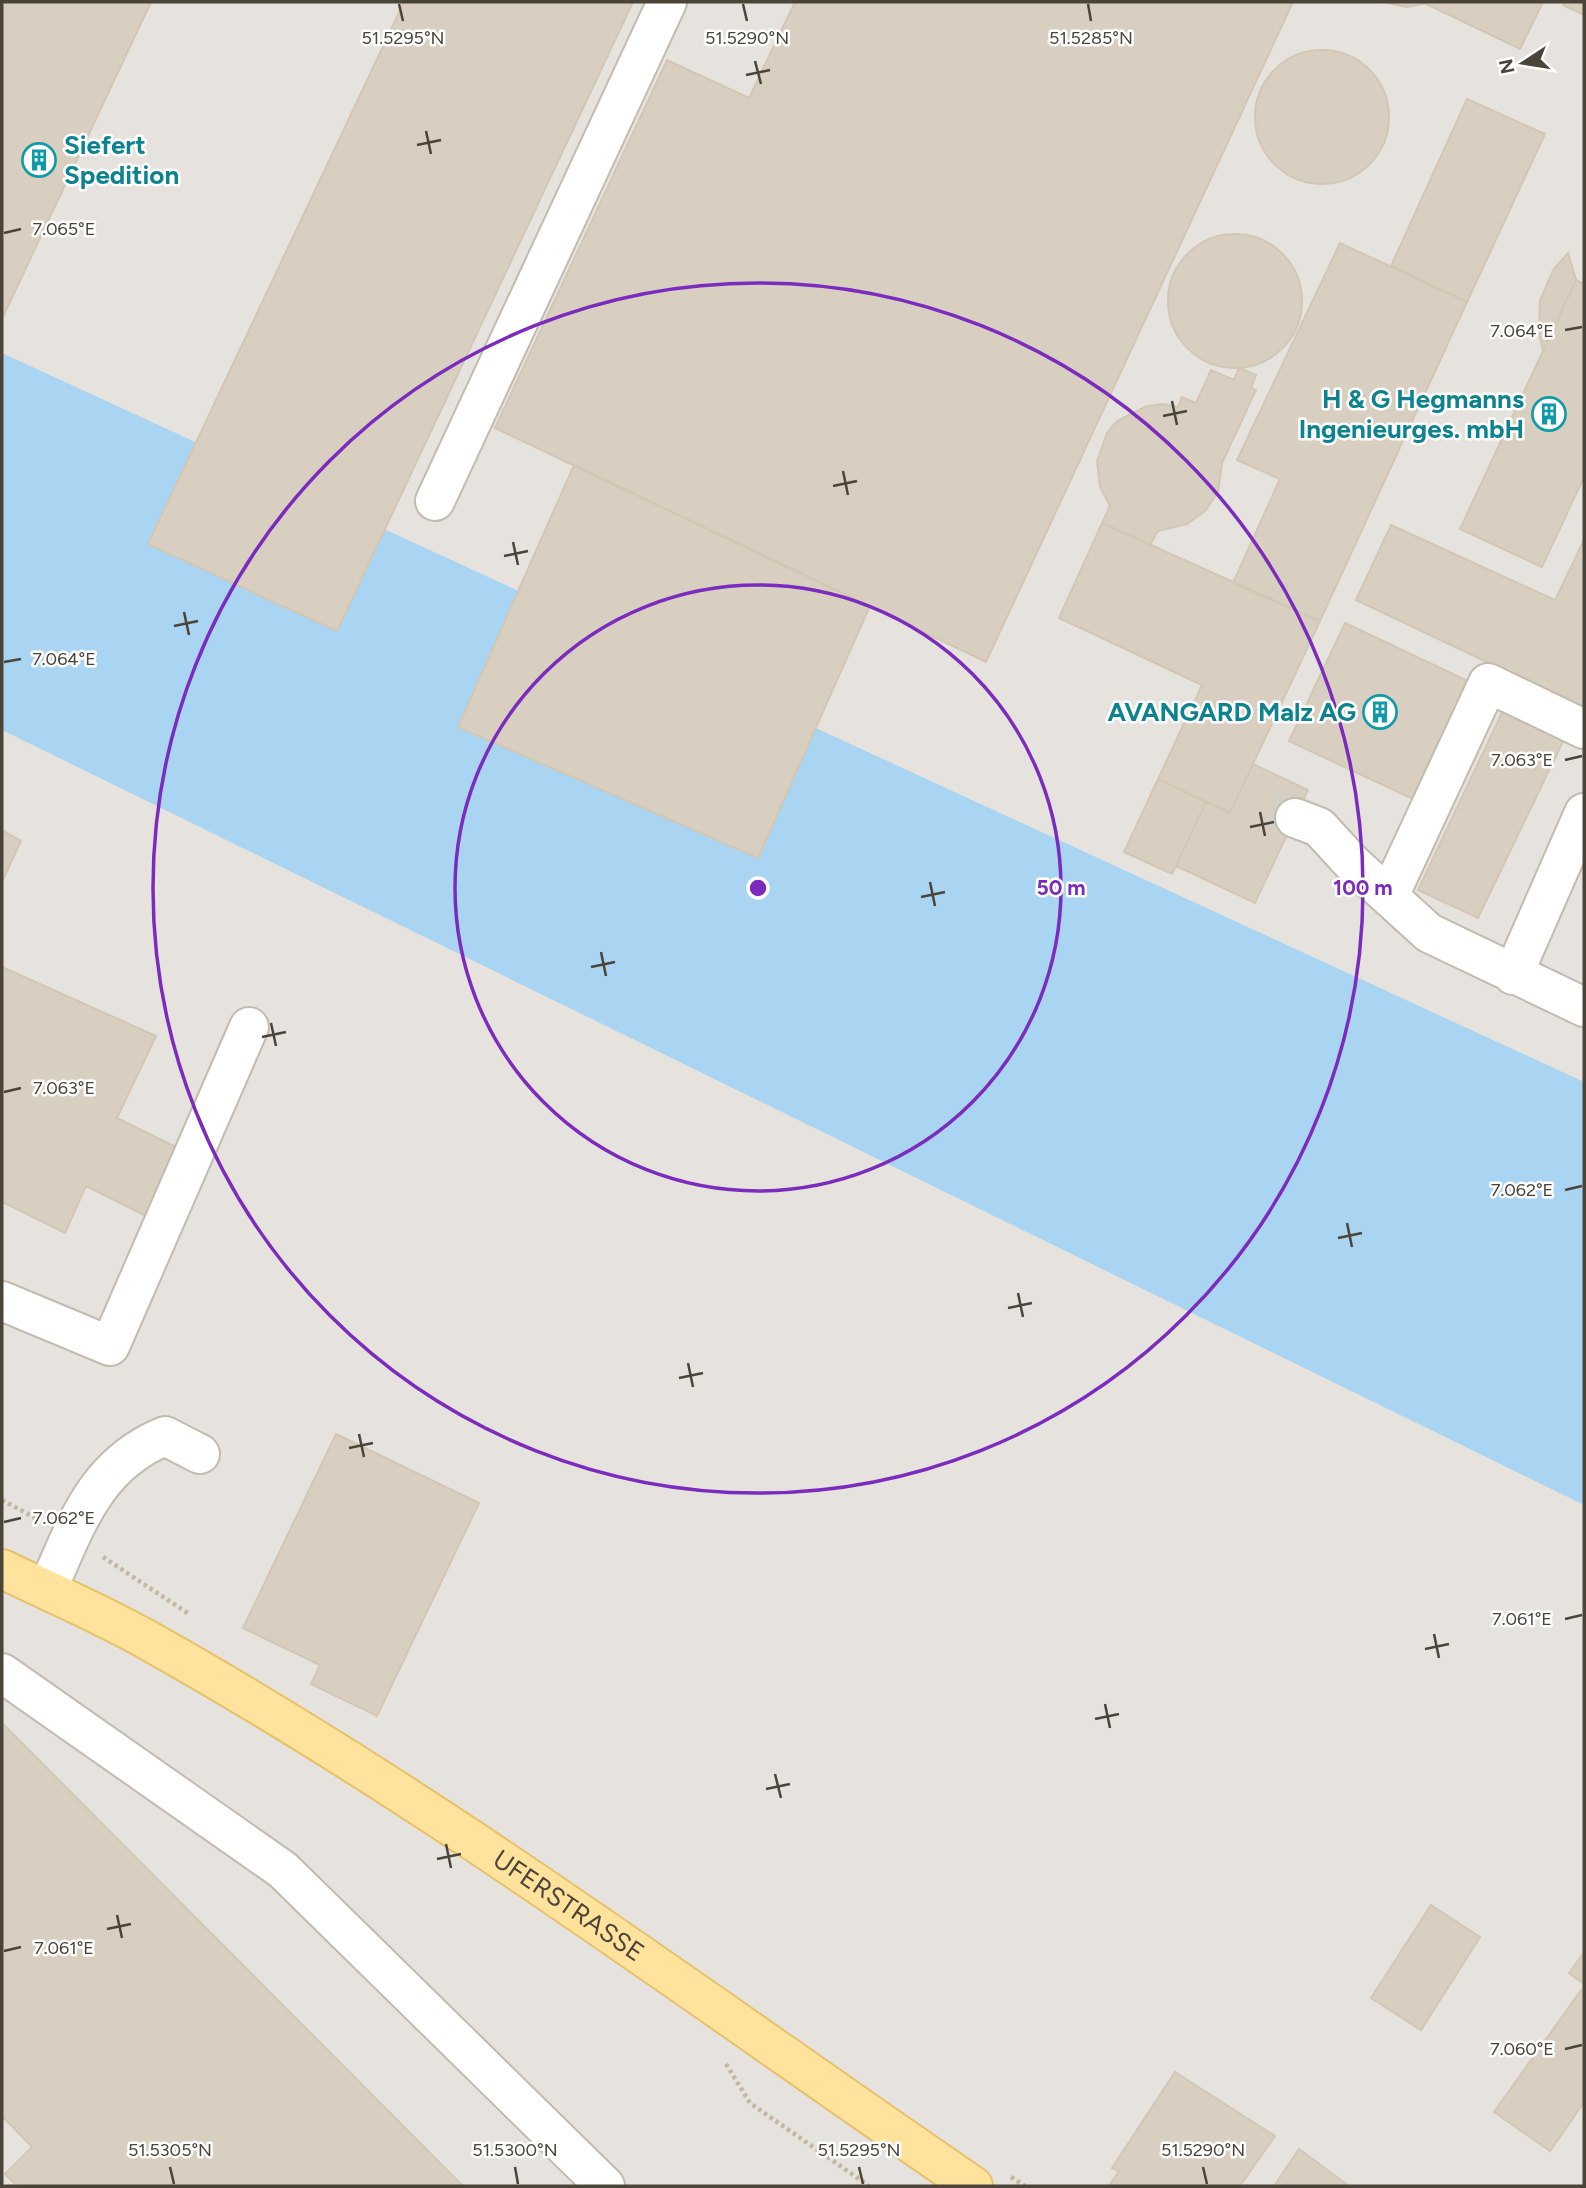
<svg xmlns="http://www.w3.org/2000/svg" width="1586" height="2188" viewBox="0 0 1586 2188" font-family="Figtree,sans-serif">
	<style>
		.industrial { fill: #e6e2dd }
		.parking { fill: #e5e3e0 }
		.water { fill: #a9d4f2 }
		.building { fill: #d8cfc1; stroke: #d3c7b4; stroke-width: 2 }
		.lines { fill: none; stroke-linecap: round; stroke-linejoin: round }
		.minor-tunnel { stroke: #d4d0c8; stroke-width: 38; stroke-dasharray: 38 19; stroke-linecap: butt }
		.minor-casing { stroke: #c2bbae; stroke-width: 42 }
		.major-casing { stroke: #e6c16a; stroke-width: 42 }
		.path { stroke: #c4b79f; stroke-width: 4.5; stroke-dasharray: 3.5 3.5; stroke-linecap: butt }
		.minor { stroke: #fff; stroke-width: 38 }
		.major { stroke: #ffe39c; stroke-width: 38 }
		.ticks { fill: none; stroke: #4b4439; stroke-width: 2.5 }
		.ring { fill: none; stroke: #7b2cbf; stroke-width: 3.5 }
		.labels { text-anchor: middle; stroke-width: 5; stroke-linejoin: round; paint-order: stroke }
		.culture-label { font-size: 26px; font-weight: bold; fill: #0d838f; stroke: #fff; text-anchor: end }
		.street-label { font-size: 26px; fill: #4b4439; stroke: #fff }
		.ticks-label { font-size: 18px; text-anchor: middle; fill: #4b4439; stroke: #fff; stroke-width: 5; stroke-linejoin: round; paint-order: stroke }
		.centre { fill: #7b2cbf; stroke: #fff; stroke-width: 3.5 }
		.ring-label { font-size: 21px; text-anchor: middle; font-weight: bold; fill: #7b2cbf; stroke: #fff; stroke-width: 5; stroke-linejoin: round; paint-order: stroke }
	</style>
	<rect width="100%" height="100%" fill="#f6f3ec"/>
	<path class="industrial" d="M 2,2 L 1584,2 L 1584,2186 L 2,2186 Z"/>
	<path class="parking" d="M 1584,850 L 1584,948 L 1548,932 Z"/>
	<path class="water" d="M 2,353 L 1584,1082 L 1584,1505 L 2,730 Z"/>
	<path class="building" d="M 2,2 L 151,2 L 2,319 Z
		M 404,2 L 633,2 L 337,631 L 148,544 Z
		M 795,2 L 1293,2 L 986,662 L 495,428 L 667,60 L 749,98 Z
		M 1383,2 L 1432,2 L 1407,7 Z
		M 1432,2 L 1543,2 L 1520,49 L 1426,4 Z
		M 1565,2 L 1584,2 L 1584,15 L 1563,5 Z
		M1255 117a67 67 0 1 1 134 0a67 67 0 1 1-134 0Z
		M 1467,99 L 1545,134 L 1467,302 L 1391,266 Z
		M1168 301a67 67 0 1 1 134 0a67 67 0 1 1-134 0Z
		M 1340,243 L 1467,302 L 1320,621 L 1233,583 L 1280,479 L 1237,460 Z
		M 1568,253 L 1576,280 L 1543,351 L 1539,333 L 1540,301 L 1553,270 Z
		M 1576,280 L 1584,284 L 1584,477 L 1542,567 L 1460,529 Z
		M 1239,368 L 1256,375 L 1251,388 L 1256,390 L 1222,463 L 1218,492 L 1206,510 L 1187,524 L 1158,531 L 1150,545 L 1102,523 L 1110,506 L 1100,487 L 1097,461 L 1107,433 L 1117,421 L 1147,406 L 1163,404 L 1178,407 L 1182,397 L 1196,403 L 1211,370 L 1234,380 Z
		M 574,465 L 870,606 L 758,858 L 458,727 Z
		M 1102,523 L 1320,621 L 1230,813 L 1158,779 L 1202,685 L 1059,618 Z
		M 1391,525 L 1555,600 L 1584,540 L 1584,708 L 1356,600 Z
		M 1345,623 L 1470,682 L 1415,800 L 1289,741 Z
		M 1506,704 L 1567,733 L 1478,918 L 1418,890 Z
		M 1253,764 L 1308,790 L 1255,903 L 1176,866 L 1206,802 L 1230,813 Z
		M 1158,779 L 1206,802 L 1172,874 L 1124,852 Z
		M 2,830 L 21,841 L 2,882 Z
		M 2,967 L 156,1036 L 117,1118 L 178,1148 L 146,1216 L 86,1186 L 65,1233 L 2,1202 Z
		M 336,1434 L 479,1503 L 377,1716 L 311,1684 L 320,1665 L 243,1628 Z
		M 2,1723 L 463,2186 L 17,2186 L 5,2174 L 32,2147 L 4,2118 L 2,2121 Z
		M 1431,1905 L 1480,1937 L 1421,2030 L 1371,1998 Z
		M 1584,1952 L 1584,1984 L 1569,1973 Z
		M 1584,1986 L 1584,2102 L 1550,2151 L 1494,2112 Z
		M 1175,2072 L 1275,2136 L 1240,2186 L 1109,2186 L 1119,2171 L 1112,2168 Z
		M 1299,2149 L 1349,2186 L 1274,2186 Z"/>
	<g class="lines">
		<path class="minor-tunnel" d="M 1271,808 L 1295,818"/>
		<g class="minor-casing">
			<path id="minor" d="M 435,501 L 667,2
				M 1295,818 L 1319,827 L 1353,864 L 1429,933 L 1584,1007
				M 1389,896 L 1488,683 L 1584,729
				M 1513,975 L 1584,813
				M 2,1301 L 110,1346 L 249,1027
				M 47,1590 C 76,1526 94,1465 165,1436 L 200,1454
				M 2,1673 L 283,1870 L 605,2186"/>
		</g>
		<g class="major-casing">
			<g id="major">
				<path id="s1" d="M 2,1569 C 54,1594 108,1617 158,1646 C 442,1806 704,2002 973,2186"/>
			</g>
		</g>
		<path class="path" d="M 2,1500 L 35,1518
			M 103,1557 L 189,1614
			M 726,2064 L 750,2103 L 869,2186
			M 1011,2177 L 1025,2186"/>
		<use href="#minor" class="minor"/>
		<use href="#major" class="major"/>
	</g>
	<path class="ticks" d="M 399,4 L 403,21M 743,4 L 747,21M 1088,4 L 1091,21M 755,61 L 761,84M 746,75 L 770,70M 426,131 L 431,154M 417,145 L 441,140M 4,233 L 21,229M 1565,330 L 1582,327M 1172,401 L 1177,425M 1163,416 L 1187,411M 843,471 L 848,495M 833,486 L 857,481M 513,542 L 518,565M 504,556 L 528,551M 184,612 L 189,635M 174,626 L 198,621M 4,662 L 21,659M 1565,760 L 1582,756M 1260,812 L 1265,836M 1250,827 L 1274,822M 930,882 L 935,906M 921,897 L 945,892M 601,952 L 606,976M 591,967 L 615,962M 271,1023 L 276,1046M 262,1037 L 286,1032M 4,1092 L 21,1088M 1565,1190 L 1582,1186M 1347,1223 L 1352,1247M 1338,1238 L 1362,1233M 1018,1293 L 1023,1317M 1008,1308 L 1032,1303M 688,1363 L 693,1387M 679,1378 L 703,1373M 359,1434 L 364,1457M 349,1448 L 373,1443M 4,1522 L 21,1518M 1565,1619 L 1582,1615M 1434,1634 L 1439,1658M 1425,1649 L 1449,1644M 1105,1704 L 1110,1728M 1095,1719 L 1119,1714M 775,1774 L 781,1798M 766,1789 L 790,1784M 446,1844 L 451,1868M 437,1859 L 461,1854M 117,1915 L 122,1938M 107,1929 L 131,1924M 4,1951 L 21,1947M 1565,2049 L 1582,2045M 170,2167 L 174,2184M 515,2167 L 518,2184M 859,2167 L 863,2184M 1203,2167 L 1207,2184"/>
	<g class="ring">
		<circle cx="758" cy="888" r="303"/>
		<circle cx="758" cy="888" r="605"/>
	</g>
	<defs>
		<g id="building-ring" transform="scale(1.75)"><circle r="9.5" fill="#fff" stroke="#0f9aa8" stroke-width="1.5"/><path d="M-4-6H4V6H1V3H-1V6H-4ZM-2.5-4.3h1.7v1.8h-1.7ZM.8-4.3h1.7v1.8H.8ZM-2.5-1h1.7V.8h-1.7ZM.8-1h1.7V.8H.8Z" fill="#0f9aa8"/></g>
	</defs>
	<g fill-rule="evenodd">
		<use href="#building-ring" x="39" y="160"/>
		<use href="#building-ring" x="1549" y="414"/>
		<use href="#building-ring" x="1380" y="712"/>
	</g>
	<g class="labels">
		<g class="culture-label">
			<text x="64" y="154" text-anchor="start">Siefert<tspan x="64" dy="30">Spedition</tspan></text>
			<text x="1524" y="408">H &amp; G Hegmanns<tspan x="1524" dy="30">Ingenieurges. mbH</tspan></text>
			<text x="1356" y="721">AVANGARD Malz AG</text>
		</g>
		<g class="street-label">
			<text dy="9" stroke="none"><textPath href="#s1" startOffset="660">UFERSTRASSE</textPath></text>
		</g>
	</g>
	<g class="ticks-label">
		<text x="403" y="44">51.5295°N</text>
		<text x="747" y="44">51.5290°N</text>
		<text x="1091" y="44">51.5285°N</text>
		<text x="64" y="235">7.065°E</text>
		<text x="1522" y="337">7.064°E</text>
		<text x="64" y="665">7.064°E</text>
		<text x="1522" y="766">7.063°E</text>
		<text x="64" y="1094">7.063°E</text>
		<text x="1522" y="1196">7.062°E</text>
		<text x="64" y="1524">7.062°E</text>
		<text x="1522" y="1625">7.061°E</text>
		<text x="64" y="1954">7.061°E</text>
		<text x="1522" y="2055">7.060°E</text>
		<text x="170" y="2156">51.5305°N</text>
		<text x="515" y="2156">51.5300°N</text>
		<text x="859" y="2156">51.5295°N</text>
		<text x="1203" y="2156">51.5290°N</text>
	</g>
	<circle cx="758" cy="888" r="10" class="centre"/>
	<g class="ring-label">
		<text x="1061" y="895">50 m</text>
		<text x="1363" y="895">100 m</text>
	</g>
	<rect width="1586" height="2188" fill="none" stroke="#4b4439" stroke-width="7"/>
	<g transform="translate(1523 63) rotate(258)" stroke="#ffffff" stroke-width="5" paint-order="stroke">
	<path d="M0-5L12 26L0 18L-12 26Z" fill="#4b4439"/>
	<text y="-10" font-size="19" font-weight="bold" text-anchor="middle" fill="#4b4439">N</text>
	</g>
</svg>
